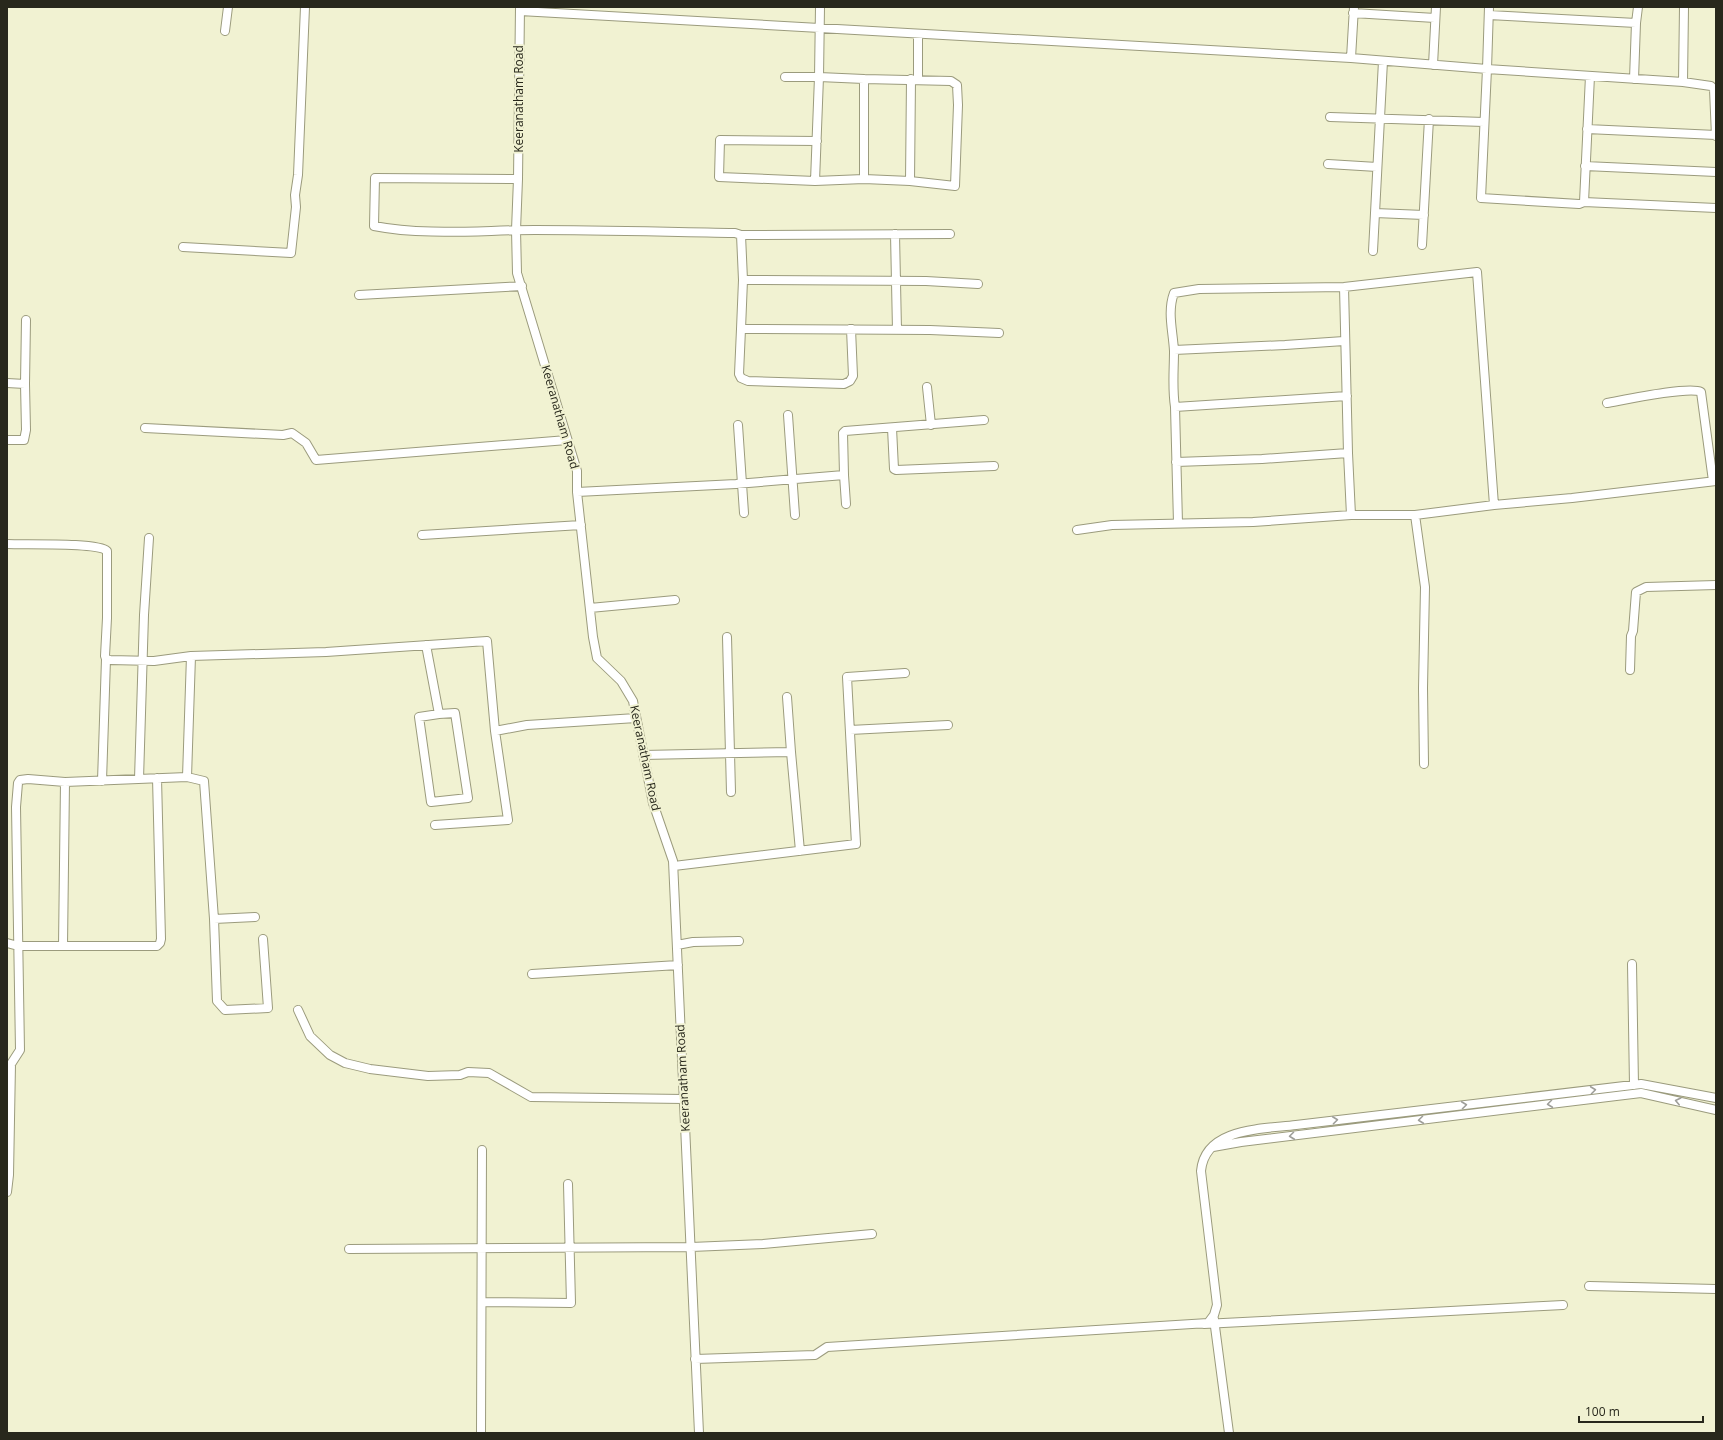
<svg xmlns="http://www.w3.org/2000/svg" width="1723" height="1440" viewBox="0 0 1723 1440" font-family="'Open Sans',sans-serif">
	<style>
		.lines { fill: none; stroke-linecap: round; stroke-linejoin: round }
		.minor-casing { stroke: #9b9b7d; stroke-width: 10 }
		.minor { stroke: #fff; stroke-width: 8 }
		.oneway { stroke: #9e9e99 }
		.labels { text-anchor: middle; stroke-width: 4; stroke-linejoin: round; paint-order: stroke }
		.street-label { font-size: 12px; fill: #28281c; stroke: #f1f2d2 }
	</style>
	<rect width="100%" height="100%" fill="#f1f2d2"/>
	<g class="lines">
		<g class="minor-casing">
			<path id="minor" d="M 520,7 L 518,179 L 516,230 L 517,273 L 577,471 L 577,492 L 593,637 L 597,658 L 621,681 L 633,701 L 653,803 L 673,861 L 699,1433
				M 1489,7 L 1487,69 L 1683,82 L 1711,86 L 1714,89 L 1716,136
				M 520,11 L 1351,58 L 1487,69 L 1481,198 L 1579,204 L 1584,202 L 1716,208
				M 1353,13 L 1435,18
				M 1489,15 L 1636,23
				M 225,31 L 228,7
				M 918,34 L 918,79
				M 1351,58 L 1354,7
				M 1433,65 L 1436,7
				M 785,77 L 819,77 L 815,181 L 864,179 L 864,79 L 819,77 L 820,7
				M 1634,79 L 1636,23 L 1638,7
				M 1683,82 L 1684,7
				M 1330,117 L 1484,122
				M 1587,129 L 1716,135
				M 1328,164 L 1377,167
				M 1585,166 L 1716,172
				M 518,179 L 375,178 L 374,226 C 425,236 482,230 535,230 C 601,230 668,232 735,233 L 741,235 L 950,234
				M 864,179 L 910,181 L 955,186 L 958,105 L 957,85 L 951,81 L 864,79
				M 815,181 L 719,177 L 720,140 L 817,141
				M 910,181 L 911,79
				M 1584,202 L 1590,76
				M 1375,213 L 1424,215
				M 895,234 L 897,330
				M 741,235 L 743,280 L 741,329 L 930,330 L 999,333
				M 1422,245 L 1429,119
				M 183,247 L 291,253 L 296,207 L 295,195 L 298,175 L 305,7
				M 1373,251 L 1383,61
				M 743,280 L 926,281 L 978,284
				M 1344,287 L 1348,453 L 1351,515
				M 359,295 L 522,286
				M 741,329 L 739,374 L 741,378 L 748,381 L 844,384 L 850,381 L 853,376 L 851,329
				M 1174,350 L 1285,345 L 1344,341
				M 7,383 L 25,384
				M 927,387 L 931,425
				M 1607,403 C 1624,400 1689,386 1701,392 L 1713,481
				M 1175,407 L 1347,396
				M 788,415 L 795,515
				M 738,425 L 744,513
				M 145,428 L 283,435 L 292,433 L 306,443 L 316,460 L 567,440
				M 892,428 L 894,469 L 896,470 L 994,466
				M 7,440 L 24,440 L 26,430 L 25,384 L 26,320
				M 1176,462 L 1262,459 L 1348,453
				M 844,475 L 846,504
				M 577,492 L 736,484 L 844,475 L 843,433 L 845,431 L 984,420
				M 1415,515 L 1425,587 L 1423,688 L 1424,764
				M 1178,523 L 1175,407 C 1172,388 1174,370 1174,351 C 1173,331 1167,312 1174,293 L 1199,289 L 1344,287 L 1477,272 L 1494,505 L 1572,498 L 1716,481
				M 1077,530 L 1112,525 L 1253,522 L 1351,515 L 1415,515 L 1494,505
				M 422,535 L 581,525
				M 7,544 C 23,545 98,542 107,551 L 107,618 L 105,656 L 106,659 L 110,660 L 154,661 L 191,656 L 326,652 L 487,641 L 495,731 L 508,820 L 435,825
				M 590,608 L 675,600
				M 727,637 L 731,792
				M 426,645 L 439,714 L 419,717 L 431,802 L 468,798 L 455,713 L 439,714
				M 1630,670 L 1631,636 L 1633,631 L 1636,592 L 1646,587 L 1716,585
				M 787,697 L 791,752
				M 850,730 L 948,725
				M 495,731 L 527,725 L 636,718
				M 643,755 L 791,752 L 800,851
				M 187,777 L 191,656
				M 139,779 L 144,615 L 149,538
				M 102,781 L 106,659
				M 674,866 L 856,844 L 847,677 L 905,673
				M 214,919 L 255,917
				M 7,943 L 18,946 L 157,946 L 160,943 L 161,939 L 157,778
				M 677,945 L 693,942 L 739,941
				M 63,946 L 65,782
				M 1632,964 L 1634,1085
				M 532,974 L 678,965
				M 298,1010 L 310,1036 L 330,1055 L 345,1063 L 370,1069 L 428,1076 L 460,1075 L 468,1072 L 489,1073 L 531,1097 L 684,1099
				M 1213,1147 L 1241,1142 L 1641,1093 L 1716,1110
				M 7,1192 L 9,1175 L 11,1064 L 20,1050 L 16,807 L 18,783 L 20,780 L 28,779 L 65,782 L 187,777 L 204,781 L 214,919 L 217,1001 L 225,1010 L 268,1008 L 263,939
				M 349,1249 L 691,1247 L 763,1244 L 872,1234
				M 1589,1286 L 1716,1289
				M 482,1302 L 571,1303 L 568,1184
				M 1214,1319 L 1229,1433
				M 1204,1324 L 1563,1305
				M 695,1359 L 815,1355 L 827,1347 L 1208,1323 L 1214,1315 L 1217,1305 L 1201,1171 C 1205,1127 1264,1129 1296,1125 L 1641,1084 L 1716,1098
				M 481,1433 L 482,1150"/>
		</g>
		<use href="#minor" class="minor"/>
	</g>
	<defs><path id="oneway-chevron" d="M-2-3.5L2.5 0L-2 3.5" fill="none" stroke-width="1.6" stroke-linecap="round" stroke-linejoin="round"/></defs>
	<g class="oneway">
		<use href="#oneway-chevron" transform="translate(1593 1090) rotate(-7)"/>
		<use href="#oneway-chevron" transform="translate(1678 1101) rotate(-167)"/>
		<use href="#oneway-chevron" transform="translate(1550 1104) rotate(173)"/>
		<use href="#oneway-chevron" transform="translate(1464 1105) rotate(-7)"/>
		<use href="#oneway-chevron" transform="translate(1335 1120) rotate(-7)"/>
		<use href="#oneway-chevron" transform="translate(1421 1120) rotate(173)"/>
		<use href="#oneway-chevron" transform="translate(1292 1136) rotate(173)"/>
	</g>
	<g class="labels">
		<g class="street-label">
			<text transform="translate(519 99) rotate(-90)" y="4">Keeranatham Road</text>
			<text transform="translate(560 417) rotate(74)" y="4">Keeranatham Road</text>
			<text transform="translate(645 758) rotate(78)" y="4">Keeranatham Road</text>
			<text transform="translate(683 1078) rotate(-93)" y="4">Keeranatham Road</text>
		</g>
	</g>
	<rect width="1723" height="1440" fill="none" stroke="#28281c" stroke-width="16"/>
	<path d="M1579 1416v6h124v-6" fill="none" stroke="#28281c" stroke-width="2"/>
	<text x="1585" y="1416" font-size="12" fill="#28281c" stroke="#f1f2d2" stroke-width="3" paint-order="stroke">100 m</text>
</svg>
